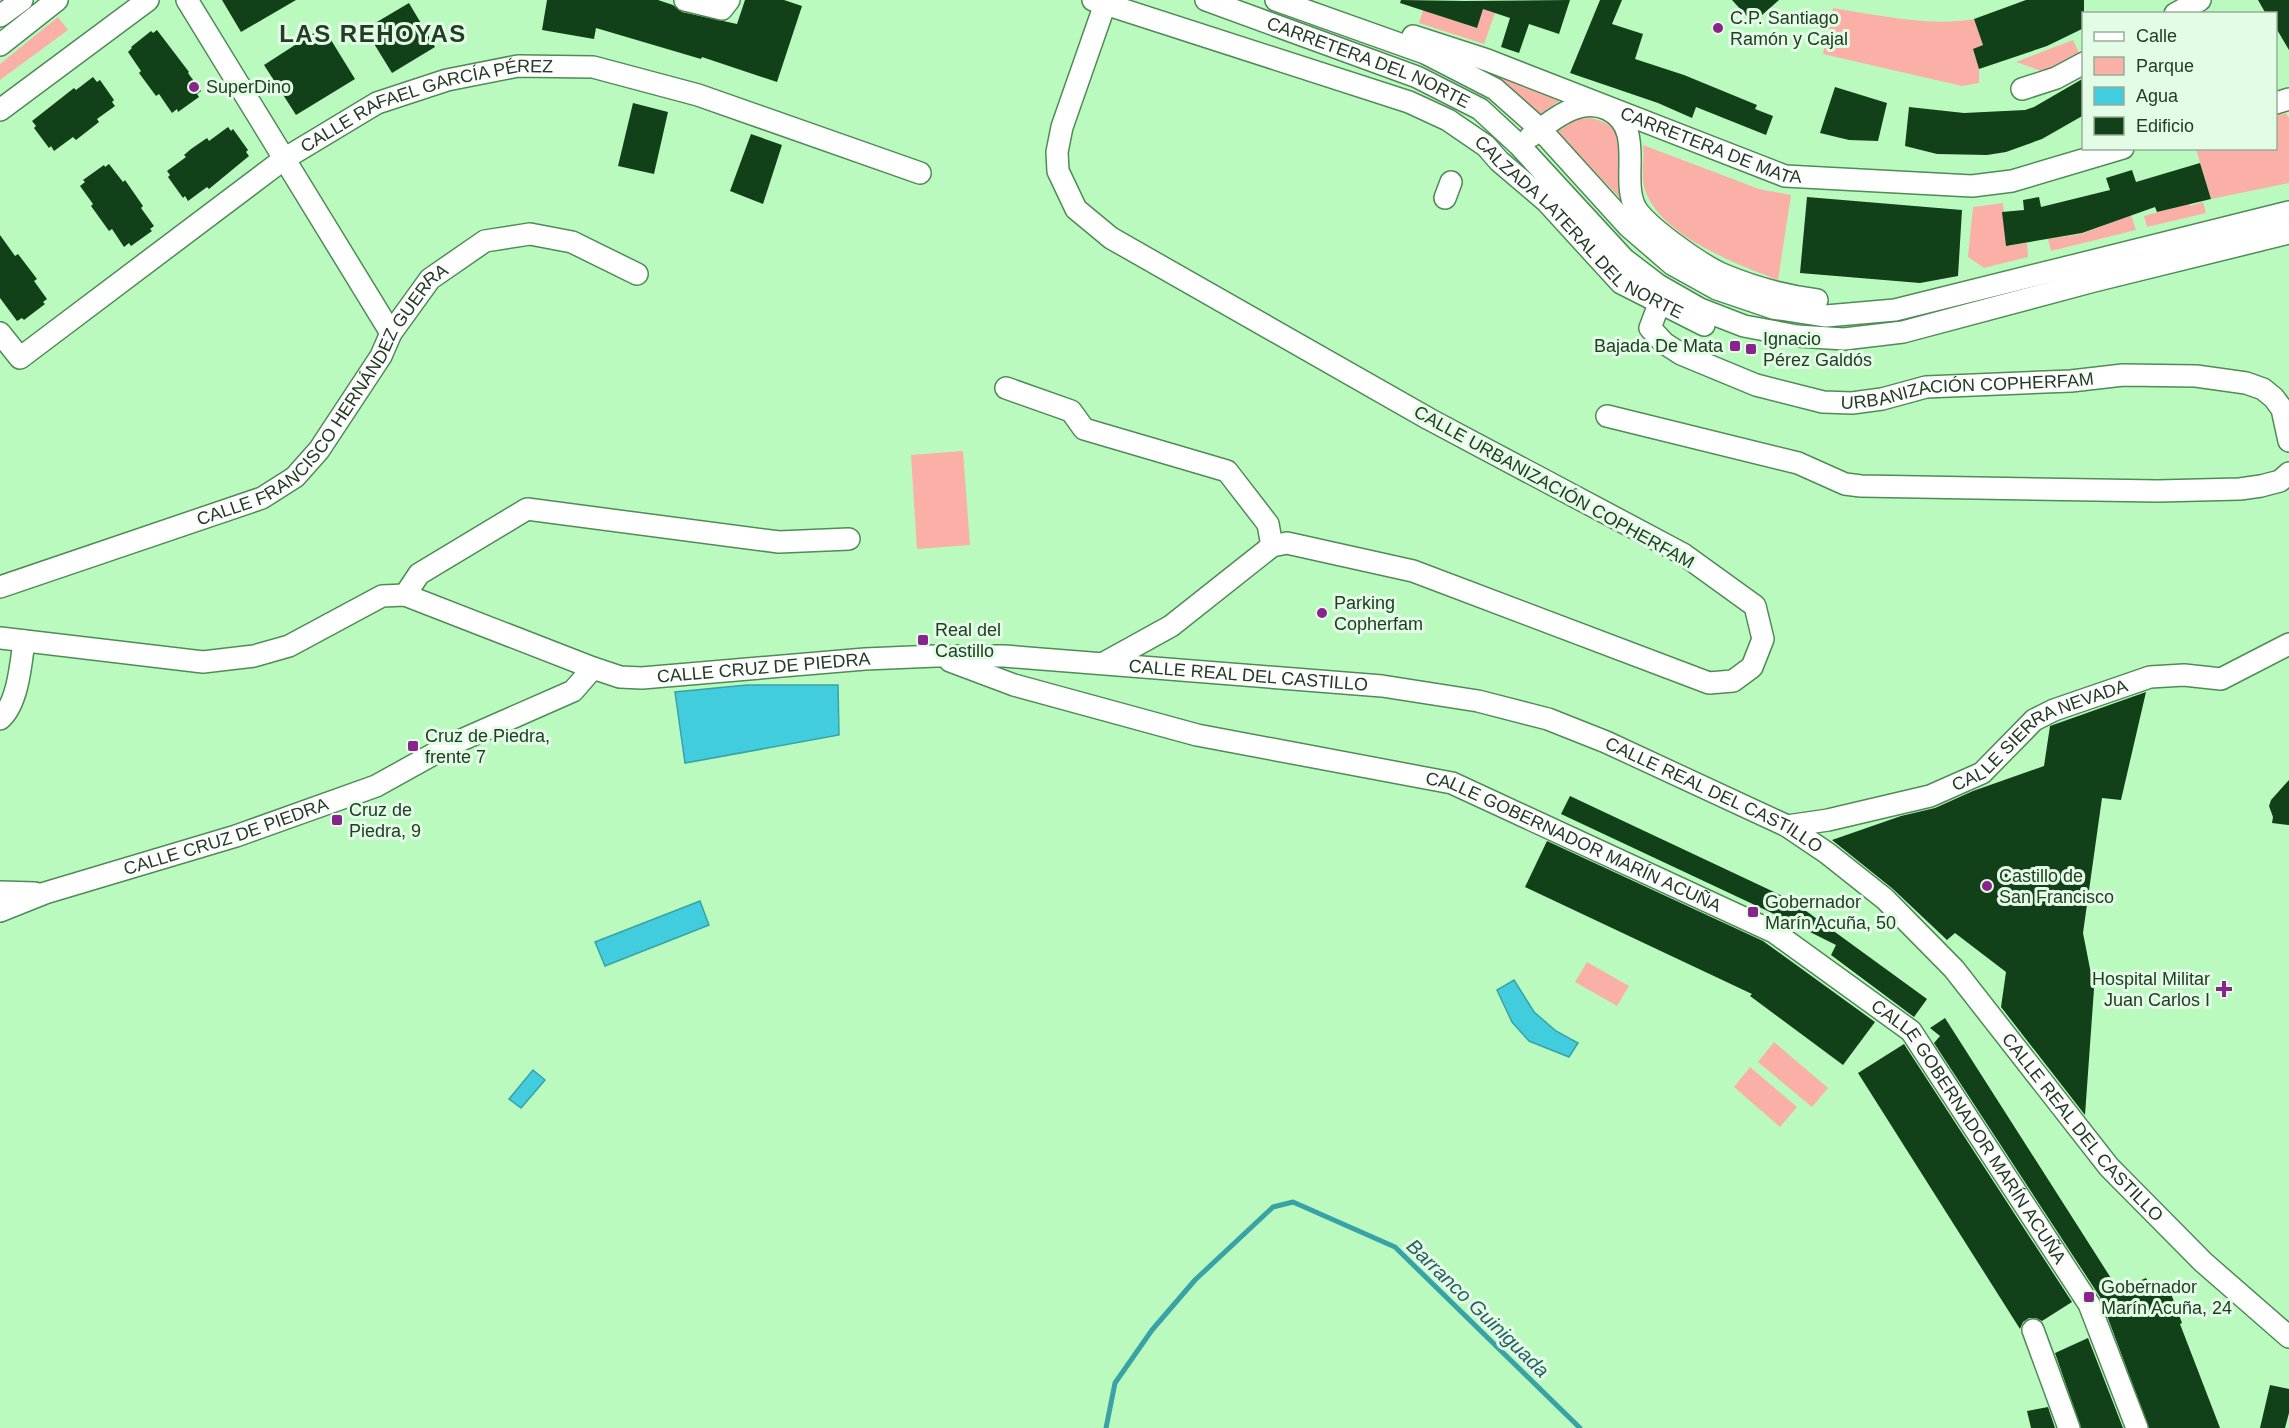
<svg xmlns="http://www.w3.org/2000/svg" width="2289" height="1428" viewBox="0 0 2289 1428" font-family="Helvetica,sans-serif">
	<style>
		.green { fill: #fbb0a7 }
		.water { fill: #42cdde; stroke: #39a2a6; stroke-width: 1.5 }
		.lines { fill: none; stroke-linecap: round; stroke-linejoin: round }
		.stream { stroke: #39a2a6; stroke-width: 5 }
		.building { fill: #114019 }
		.minor-casing { stroke: #4f8b55; stroke-width: 24 }
		.minor { stroke: #fff; stroke-width: 21 }
		.poi-dot { fill: #88248c; stroke: #e3fce5; stroke-width: 2 }
		.labels { text-anchor: middle; stroke-width: 6; stroke-linejoin: round; paint-order: stroke }
		.poi-label { font-size: 18px; fill: #233c25; stroke: #e3fce5; text-anchor: start }
		.street-label { font-size: 18px; fill: #233c25; stroke: #e3fce5 }
		.water-label { font-size: 20px; font-style: italic; fill: #296067; stroke: #e3fce5 }
		.district-label { font-size: 24px; font-weight: bold; letter-spacing: 1.5px; fill: #233c25; stroke: #e3fce5 }
	</style>
	<rect width="100%" height="100%" fill="#bafabf"/>
	<path class="green" d="M 1833,8 C 1879,15 1929,27 1974,19 L 1983,45 L 1973,50 L 1979,69 L 1979,83 L 1962,86 L 1823,54 Z
		M 1483,9 L 1495,13 L 1484,44 L 1419,23 L 1423,10 L 1476,28 Z
		M 58,17 L 68,30 L 0,80 L 0,64 Z
		M 2073,40 L 2081,57 L 2050,74 L 2016,62 Z
		M 1472,64 L 1565,97 L 1540,114 L 1503,84 L 1472,66 Z
		M 2286,113 L 2289,118 L 2289,183 L 2211,199 L 2196,149 L 2276,148 L 2276,116 Z
		M 1590,118 C 1604,121 1613,125 1619,138 L 1621,199 L 1557,132 L 1577,119 Z
		M 1643,145 L 1759,189 L 1791,195 L 1778,280 C 1737,264 1666,238 1647,195 C 1639,178 1645,162 1643,145 Z
		M 2203,202 L 2206,213 L 2147,227 L 2144,216 L 2189,203 L 2190,206 Z
		M 2003,203 L 2006,246 L 2027,243 L 2028,257 L 1984,268 L 1968,257 L 1973,207 Z
		M 2131,215 L 2136,230 L 2051,251 L 2048,239 L 2081,234 Z
		M 963,451 L 970,545 L 917,549 L 911,455 Z
		M 1587,962 L 1629,986 L 1617,1006 L 1575,982 Z
		M 1774,1042 L 1828,1088 L 1812,1107 L 1758,1062 Z
		M 1750,1067 L 1797,1107 L 1780,1127 L 1734,1087 Z"/>
	<path class="water" d="M 747,685 L 838,685 L 839,735 L 685,763 L 675,692 Z
		M 700,901 L 709,925 L 605,966 L 595,942 Z
		M 1514,980 L 1534,1012 L 1556,1031 L 1578,1043 L 1569,1057 L 1529,1041 L 1512,1022 L 1497,990 Z
		M 533,1070 L 545,1080 L 521,1108 L 509,1099 Z"/>
	<g class="lines">
		<path class="stream" d="M 1106,1428 L 1115,1383 L 1152,1330 L 1195,1280 L 1273,1207 L 1293,1202 L 1395,1247 L 1580,1428"/>
	</g>
	<path class="building" d="M 222,0 L 296,0 L 241,32 Z
		M 547,0 L 658,0 L 673,5 L 682,12 L 737,24 L 745,0 L 784,0 L 802,6 L 777,82 L 702,57 L 701,59 L 596,28 L 594,39 L 542,30 Z
		M 1401,0 L 1465,1 L 1570,0 L 1559,34 L 1529,24 L 1519,53 L 1501,47 L 1510,18 L 1483,9 L 1477,28 L 1400,3 Z
		M 1600,0 L 1622,0 L 1612,24 L 1643,34 L 1635,59 L 1684,75 L 1757,105 L 1755,109 L 1773,116 L 1766,135 L 1696,107 L 1692,118 L 1658,103 L 1570,73 Z
		M 1732,0 L 1779,0 L 1753,23 Z
		M 2026,0 L 2084,0 L 2084,28 L 2047,46 L 1979,69 L 1973,49 L 1983,45 L 1974,19 Z
		M 2258,0 L 2289,0 L 2289,50 L 2276,28 L 2276,14 L 2266,14 Z
		M 409,3 L 435,47 L 392,73 L 365,29 Z
		M 323,27 L 355,79 L 296,115 L 264,65 Z
		M 157,30 L 189,72 L 188,73 L 201,91 L 197,94 L 199,97 L 178,112 L 177,109 L 172,113 L 159,94 L 156,96 L 139,73 L 141,71 L 128,52 L 132,48 L 131,47 L 151,31 L 153,33 Z
		M 93,77 L 97,82 L 100,80 L 114,100 L 112,102 L 115,106 L 97,119 L 99,122 L 76,140 L 73,137 L 54,151 L 51,146 L 49,148 L 34,128 L 36,126 L 32,121 L 74,88 L 76,90 Z
		M 2084,78 L 2084,115 L 2042,139 L 2006,152 L 1987,155 L 1937,154 L 1905,146 L 1909,107 L 1964,113 L 2025,110 L 2034,107 Z
		M 1835,87 L 1887,103 L 1878,141 L 1849,140 L 1820,133 Z
		M 633,103 L 668,112 L 654,174 L 618,166 Z
		M 228,127 L 231,131 L 233,129 L 248,150 L 246,152 L 249,156 L 209,189 L 207,187 L 188,201 L 185,196 L 183,198 L 168,177 L 170,175 L 167,171 L 186,157 L 184,155 L 191,149 L 207,138 L 209,141 Z
		M 751,134 L 782,145 L 763,204 L 730,191 Z
		M 2200,163 L 2211,199 L 2157,212 L 2155,207 L 2082,233 L 2006,246 L 2002,212 L 2024,210 L 2023,200 L 2039,197 L 2041,207 L 2110,190 L 2106,178 L 2132,170 L 2136,182 Z
		M 109,164 L 123,182 L 125,180 L 143,206 L 141,208 L 154,226 L 150,229 L 152,231 L 131,246 L 129,243 L 124,247 L 112,229 L 109,231 L 91,206 L 93,204 L 80,186 L 85,182 L 83,180 L 104,165 L 105,167 Z
		M 1807,197 L 1962,210 L 1958,276 L 1920,283 L 1800,273 Z
		M 0,235 L 15,256 L 18,254 L 31,271 L 37,279 L 34,281 L 47,299 L 43,302 L 45,304 L 24,320 L 22,318 L 17,321 L 0,298 Z
		M 2146,692 L 2121,800 L 2102,798 L 2083,933 L 2094,989 L 2085,1115 L 2001,1007 L 2006,972 L 1955,933 L 1947,940 L 1893,889 L 1832,840 L 1901,816 L 1935,808 L 1973,791 L 2044,766 L 2050,726 Z
		M 2289,780 L 2289,825 L 2272,823 L 2273,817 L 2269,806 L 2271,800 Z
		M 1570,796 L 1791,900 L 1927,999 L 1914,1017 L 1831,955 L 1836,945 L 1774,914 L 1561,814 Z
		M 1547,841 L 1763,941 L 1875,1022 L 1843,1065 L 1750,996 L 1752,994 L 1525,887 Z
		M 1945,1018 L 2116,1286 L 2124,1280 L 2128,1286 L 2146,1278 L 2156,1296 L 2170,1291 L 2182,1323 L 2180,1324 L 2220,1428 L 2149,1428 L 2100,1297 L 1934,1043 L 1940,1036 L 1930,1028 Z
		M 1904,1044 L 2072,1302 L 2042,1321 L 2036,1318 L 2029,1318 L 2023,1322 L 2020,1329 L 1858,1073 Z
		M 2088,1338 L 2123,1428 L 2081,1428 L 2055,1353 Z
		M 2270,1385 L 2289,1389 L 2289,1413 L 2285,1428 L 2260,1428 Z
		M 2048,1407 L 2055,1428 L 2031,1428 L 2027,1411 Z"/>
	<g class="lines">
		<g class="minor-casing">
			<g id="minor">
				<path d="M 187,0 L 391,333"/>
				<path d="M 685,0 L 722,9 L 729,0"/>
				<path id="s1" d="M 1093,0 L 1409,102 L 1448,120 L 1486,146 L 1499,161 L 1546,201 L 1621,283 L 1704,325"/>
				<path id="s2" d="M 1206,0 L 1417,77 L 1480,109 L 1519,145 L 1624,259 L 1658,285 L 1700,309 L 1744,326 L 1797,336 L 1844,339 L 1903,332 L 2094,281 L 2289,233"/>
				<path d="M 1276,0 L 1425,53 L 1495,89 L 1540,129 L 1628,226 L 1672,264 L 1717,289 L 1773,308 L 1826,316 L 1895,310 L 2289,212"/>
				<path d="M 2175,14 L 2200,0"/>
				<path d="M 0,16 L 22,0"/>
				<path id="s3" d="M 1413,36 L 1487,60 L 1785,176 L 1972,186 L 2012,181 L 2123,148"/>
				<path d="M 0,45 L 57,0"/>
				<path d="M 2022,89 L 2056,78 L 2084,63"/>
				<path d="M 2276,103 L 2289,99"/>
				<path d="M 0,110 L 148,0"/>
				<path d="M 1530,137 C 1551,121 1579,96 1607,109 C 1649,129 1616,185 1639,213 C 1655,232 1701,265 1724,275 C 1753,287 1786,296 1817,300"/>
				<path d="M 1445,198 L 1451,182"/>
				<path id="s4" d="M 1659,304 L 1650,328 L 1664,343 L 1681,354 L 1756,385 L 1823,402 L 1852,403 L 1882,399 L 1926,387 L 2071,381 L 2123,375 L 2196,376 L 2246,383 L 2263,389 L 2274,398 L 2282,409 L 2289,441"/>
				<path id="s5" d="M 0,333 L 20,358 L 284,159 L 377,103 L 447,80 L 518,66 L 593,67 L 698,95 L 920,173"/>
				<path d="M 1006,388 L 1071,411 L 1084,429 L 1227,471 L 1268,524 L 1272,546"/>
				<path d="M 1607,416 L 1798,463 L 1845,484 L 1861,486 L 2158,491 L 2240,489 L 2261,486 L 2280,481 L 2289,473"/>
				<path id="s6" d="M 0,587 L 262,498 L 295,477 L 319,450 L 381,356 L 391,333 L 430,279 L 485,241 L 530,234 L 572,242 L 637,274"/>
				<path d="M 405,595 L 419,574 L 527,509 L 779,542 L 849,539"/>
				<path id="s7" d="M 0,638 L 203,662 L 254,656 L 289,646 L 382,596 L 405,595 L 593,668 L 620,677 L 642,678 L 865,659 L 936,656 L 1004,656 L 1382,686 L 1478,701 L 1548,719 L 1606,742 L 1787,826 L 1827,853 L 1885,899 L 1954,969 L 2109,1167 L 2203,1262 L 2289,1337"/>
				<path id="s8" d="M 950,661 L 1014,685 L 1197,735 L 1452,783 L 1774,932 L 1911,1031 L 2089,1304 L 2137,1428"/>
				<path d="M 1104,663 L 1171,626 L 1272,546 L 1287,543 L 1413,571 L 1709,683 L 1733,681 L 1752,667 L 1763,639 L 1755,606 L 1683,554 L 1429,419 L 1111,238 L 1076,209 L 1058,171 L 1057,152 L 1062,127 L 1105,4"/>
				<path d="M 0,719 C 18,704 21,663 24,641"/>
				<path id="s9" d="M 1787,826 L 1828,820 L 1930,796 L 1982,773 L 2034,720 L 2054,710 L 2150,677 L 2184,675 L 2221,679 L 2289,644"/>
				<path d="M 0,892 L 35,893"/>
				<path id="s10" d="M 0,911 L 45,893 L 236,836 L 376,786 L 450,745 L 573,691 L 593,668"/>
				<path d="M 2033,1330 L 2069,1428"/>
			</g>
		</g>
		<use href="#minor" class="minor"/>
	</g>
	<g class="poi-dot">
		<circle cx="1718" cy="28" r="6"/>
		<circle cx="194" cy="87" r="6"/>
		<rect x="1729" y="340" width="12" height="12" rx="3"/>
		<rect x="1745" y="343" width="12" height="12" rx="3"/>
		<circle cx="1322" cy="613" r="6"/>
		<rect x="917" y="634" width="12" height="12" rx="3"/>
		<rect x="407" y="740" width="12" height="12" rx="3"/>
		<rect x="331" y="814" width="12" height="12" rx="3"/>
		<circle cx="1987" cy="886" r="6"/>
		<rect x="1747" y="906" width="12" height="12" rx="3"/>
		<path d="M2221 980h6v6h6v6h-6v6h-6v-6h-6v-6h6z"/>
		<rect x="2083" y="1291" width="12" height="12" rx="3"/>
	</g>
	<g class="labels">
		<g class="poi-label">
			<text x="1730" y="24">C.P. Santiago<tspan x="1730" dy="21">Ramón y Cajal</tspan></text>
			<text x="206" y="93">SuperDino</text>
			<text x="1763" y="345">Ignacio<tspan x="1763" dy="21">Pérez Galdós</tspan></text>
			<text x="1723" y="352" text-anchor="end">Bajada De Mata</text>
			<text x="1334" y="609">Parking<tspan x="1334" dy="21">Copherfam</tspan></text>
			<text x="935" y="636">Real del<tspan x="935" dy="21">Castillo</tspan></text>
			<text x="425" y="742">Cruz de Piedra,<tspan x="425" dy="21">frente 7</tspan></text>
			<text x="349" y="816">Cruz de<tspan x="349" dy="21">Piedra, 9</tspan></text>
			<text x="1999" y="882">Castillo de<tspan x="1999" dy="21">San Francisco</tspan></text>
			<text x="1765" y="908">Gobernador<tspan x="1765" dy="21">Marín Acuña, 50</tspan></text>
			<text x="2210" y="985" text-anchor="end">Hospital Militar<tspan x="2210" dy="21">Juan Carlos I</tspan></text>
			<text x="2101" y="1293">Gobernador<tspan x="2101" dy="21">Marín Acuña, 24</tspan></text>
		</g>
		<g class="street-label">
			<text dy="6" stroke="none"><textPath href="#s2" startOffset="174">CARRETERA DEL NORTE</textPath></text>
			<text dy="6" stroke="none"><textPath href="#s5" startOffset="518">CALLE RAFAEL GARCÍA PÉREZ</textPath></text>
			<text dy="6" stroke="none"><textPath href="#s3" startOffset="318">CARRETERA DE MATA</textPath></text>
			<text dy="6" stroke="none"><textPath href="#s1" startOffset="546">CALZADA LATERAL DEL NORTE</textPath></text>
			<text dy="6" stroke="none"><textPath href="#s4" startOffset="362">URBANIZACIÓN COPHERFAM</textPath></text>
			<text dy="6" stroke="none"><textPath href="#s6" startOffset="392">CALLE FRANCISCO HERNÁNDEZ GUERRA</textPath></text>
			<text transform="translate(1554 487) rotate(29)" y="6">CALLE URBANIZACIÓN COPHERFAM</text>
			<text dy="6" stroke="none"><textPath href="#s7" startOffset="795">CALLE CRUZ DE PIEDRA</textPath></text>
			<text dy="6" stroke="none"><textPath href="#s7" startOffset="1281">CALLE REAL DEL CASTILLO</textPath></text>
			<text dy="6" stroke="none"><textPath href="#s9" startOffset="274">CALLE SIERRA NEVADA</textPath></text>
			<text dy="6" stroke="none"><textPath href="#s7" startOffset="1767">CALLE REAL DEL CASTILLO</textPath></text>
			<text dy="6" stroke="none"><textPath href="#s10" startOffset="238">CALLE CRUZ DE PIEDRA</textPath></text>
			<text dy="6" stroke="none"><textPath href="#s8" startOffset="652">CALLE GOBERNADOR MARÍN ACUÑA</textPath></text>
			<text dy="6" stroke="none"><textPath href="#s7" startOffset="2271">CALLE REAL DEL CASTILLO</textPath></text>
			<text dy="6" stroke="none"><textPath href="#s8" startOffset="1156">CALLE GOBERNADOR MARÍN ACUÑA</textPath></text>
		</g>
		<g class="water-label">
			<text transform="translate(1478 1308) rotate(44)" y="7">Barranco Guiniguada</text>
		</g>
		<g class="district-label">
			<text x="373" y="42">LAS REHOYAS</text>
		</g>
	</g>
	<rect x="2082" y="12" width="195" height="138" fill="#e3fce5" stroke="#96af98" stroke-width="1.5"/>
	<rect x="2094" y="32" width="30" height="9" fill="#ffffff" stroke="#96af98" stroke-width="1.5"/>
	<text x="2136" y="42" font-size="18" fill="#233c25">Calle</text>
	<rect x="2094" y="57" width="30" height="18" fill="#fbb0a7" stroke="#96af98" stroke-width="1.5"/>
	<text x="2136" y="72" font-size="18" fill="#233c25">Parque</text>
	<rect x="2094" y="87" width="30" height="18" fill="#42cdde" stroke="#96af98" stroke-width="1.5"/>
	<text x="2136" y="102" font-size="18" fill="#233c25">Agua</text>
	<rect x="2094" y="117" width="30" height="18" fill="#114019" stroke="#96af98" stroke-width="1.5"/>
	<text x="2136" y="132" font-size="18" fill="#233c25">Edificio</text>
</svg>
